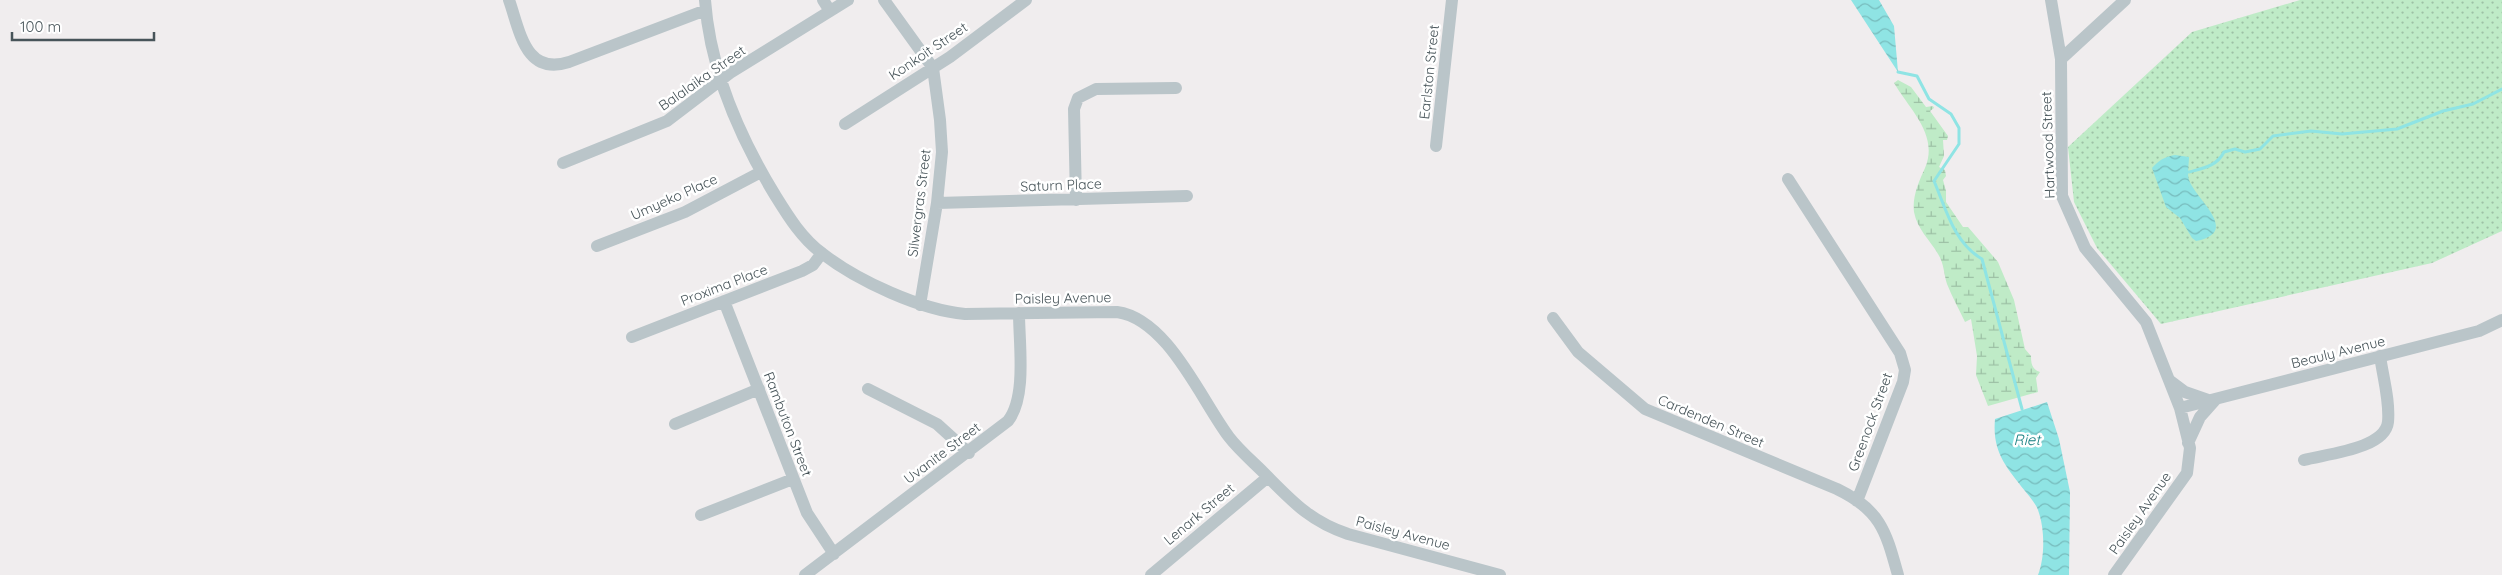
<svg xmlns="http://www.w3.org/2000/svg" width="2502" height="575" viewBox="0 0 2502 575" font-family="Quicksand,sans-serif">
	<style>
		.grass { fill: url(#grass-dots) }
		.wetland { fill: url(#wetland-marsh) }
		.water { fill: url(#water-waves) }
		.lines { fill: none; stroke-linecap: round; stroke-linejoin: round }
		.stream { stroke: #8fe4e4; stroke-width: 3 }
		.minor { stroke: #bac5c9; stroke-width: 12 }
		.labels { text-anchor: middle; stroke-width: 5; stroke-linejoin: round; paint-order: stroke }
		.street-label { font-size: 14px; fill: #475459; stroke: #fff }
		.water-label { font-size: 15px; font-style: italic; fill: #167f80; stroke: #fff }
	</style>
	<defs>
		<pattern id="grass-dots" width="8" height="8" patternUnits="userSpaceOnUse" patternTransform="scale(1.25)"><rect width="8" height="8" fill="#bfebc7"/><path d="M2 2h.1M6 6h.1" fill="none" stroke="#9dc1a5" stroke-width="1.8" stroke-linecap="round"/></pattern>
		<pattern id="wetland-marsh" width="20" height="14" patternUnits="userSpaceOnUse" patternTransform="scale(1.25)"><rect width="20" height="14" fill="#bfebc7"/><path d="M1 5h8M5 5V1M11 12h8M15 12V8" fill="none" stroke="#9dc1a5"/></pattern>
		<pattern id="water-waves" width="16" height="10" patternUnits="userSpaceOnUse" patternTransform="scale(1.25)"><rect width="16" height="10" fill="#8fe4e4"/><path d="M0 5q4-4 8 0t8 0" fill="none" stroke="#77bbbc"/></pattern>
	</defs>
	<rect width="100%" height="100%" fill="#f0edee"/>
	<path class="grass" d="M 2300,0 L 2502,0 L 2502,231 L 2432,263 L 2161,324 L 2097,248 L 2074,202 L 2068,147 L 2192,32 Z"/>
	<path class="wetland" d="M 1898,80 L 1911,87 L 1926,107 L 1933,106 L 1934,108 L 1930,111 L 1948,136 L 1947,140 L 1943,140 L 1944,156 L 1939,167 L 1945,170 L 1946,176 L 1943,180 L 1946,191 L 1946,202 L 1963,227 L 1968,227 L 1998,262 L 2014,300 L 2025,349 L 2031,356 C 2031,364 2032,369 2040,372 L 2036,378 L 2038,392 L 1988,406 L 1976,375 L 1977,356 L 1971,319 L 1965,322 C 1959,309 1952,297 1947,284 C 1944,275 1944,263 1938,254 C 1930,240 1917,229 1914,212 C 1912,197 1919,181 1925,168 C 1939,135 1910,110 1894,83 Z"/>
	<path class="water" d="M 1851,0 L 1879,0 L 1894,26 L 1898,72 Z
		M 2175,155 L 2189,157 C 2189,163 2187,174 2189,180 C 2197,201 2241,232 2196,241 L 2192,238 L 2180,218 L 2166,207 L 2152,168 C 2159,160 2164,157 2175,155 Z
		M 2047,402 L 2059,439 L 2070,492 L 2069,575 L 2038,575 C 2045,557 2045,529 2038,510 C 2036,504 2029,496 2025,491 C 2006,467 1992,452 1995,419 Z"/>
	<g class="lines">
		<path class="stream" d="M 1898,72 L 1917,76 L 1929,99 L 1951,114 L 1959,128 L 1959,144 L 1934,181 C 1946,209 1954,243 1982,259 L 2022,409
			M 2189,172 C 2204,168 2217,166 2224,152 L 2235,149 L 2245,152 L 2260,149 L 2273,136 L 2311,131 L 2342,134 L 2397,129 L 2443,111 L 2473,104 L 2502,89"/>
		<path class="minor" d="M 509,0 C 520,31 525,76 569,62 L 706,10
			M 705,0 C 710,70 739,136 775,195 C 788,216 802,239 823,254 C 858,281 921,310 965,314 L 1117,312 C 1168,319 1201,400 1229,437 C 1239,450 1252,461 1263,472 C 1291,500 1309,521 1348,534 L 1500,575
			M 823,0 L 830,11
			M 884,0 L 933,68 L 940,120 L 942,152 L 937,203 L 920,305
			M 2051,0 L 2061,59 L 2062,196 L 2085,248 L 2146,322 L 2180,408 L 2190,448 L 2187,473 L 2114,575
			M 2061,59 L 2125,0
			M 845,124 L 950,57 L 1026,0
			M 1436,146 L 1452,0
			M 563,163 L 667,121 L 730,73 L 848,0
			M 1788,179 L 1900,353 L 1905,370 L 1903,382 L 1857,501
			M 1076,200 L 1074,109 L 1078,98 L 1096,89 L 1176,88
			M 937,203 L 1187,196
			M 597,246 L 685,212 L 761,172
			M 724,301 L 807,513 L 834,554
			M 1553,318 L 1578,352 L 1645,409 L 1837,489 C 1881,510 1886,532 1898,575
			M 632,337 L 802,271 L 813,265 L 822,253
			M 2169,380 L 2185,392 L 2208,400
			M 868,389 L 937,424 L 969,453
			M 2180,408 L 2479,331 L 2502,320
			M 675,424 L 759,389
			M 2188,443 L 2200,417 L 2216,399
			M 2304,460 C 2326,454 2385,449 2388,422 C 2390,401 2383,377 2380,356
			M 701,515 L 793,479
			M 805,575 L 1008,421 C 1027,397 1019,344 1019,313
			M 1151,575 L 1268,477"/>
	</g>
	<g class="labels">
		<g class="street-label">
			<text transform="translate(928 51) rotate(-34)" y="5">Konkoit Street</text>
			<text transform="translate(1429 72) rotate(-84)" y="5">Earlston Street</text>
			<text transform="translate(702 78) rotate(-35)" y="5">Balalaika Street</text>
			<text transform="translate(2048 145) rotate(-92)" y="5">Hartwood Street</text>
			<text transform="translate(1061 185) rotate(-2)" y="5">Saturn Place</text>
			<text transform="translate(674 197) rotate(-24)" y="5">Umyeko Place</text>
			<text transform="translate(919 203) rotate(-83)" y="5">Silwergras Street</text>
			<text transform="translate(724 285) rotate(-21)" y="5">Proxima Place</text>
			<text transform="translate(1063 298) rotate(-1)" y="5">Paisley Avenue</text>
			<text transform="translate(2338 352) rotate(-14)" y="5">Beauly Avenue</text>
			<text transform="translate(1711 421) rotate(23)" y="5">Cardenden Street</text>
			<text transform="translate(1870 422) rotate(-70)" y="5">Greenock Street</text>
			<text transform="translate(788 424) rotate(69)" y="5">Rambuton Street</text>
			<text transform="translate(942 453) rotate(-37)" y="5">Uvanite Street</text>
			<text transform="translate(2140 513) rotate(-55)" y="5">Paisley Avenue</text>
			<text transform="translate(1199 514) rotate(-40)" y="5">Lenark Street</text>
			<text transform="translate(1403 533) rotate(15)" y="5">Paisley Avenue</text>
		</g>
		<g class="water-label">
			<text x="2027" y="445">Riet</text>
		</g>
	</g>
	<path d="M12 32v8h142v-8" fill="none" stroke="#475459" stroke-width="2.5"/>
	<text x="20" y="32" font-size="15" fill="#475459" stroke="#ffffff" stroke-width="4" paint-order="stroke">100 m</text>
</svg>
